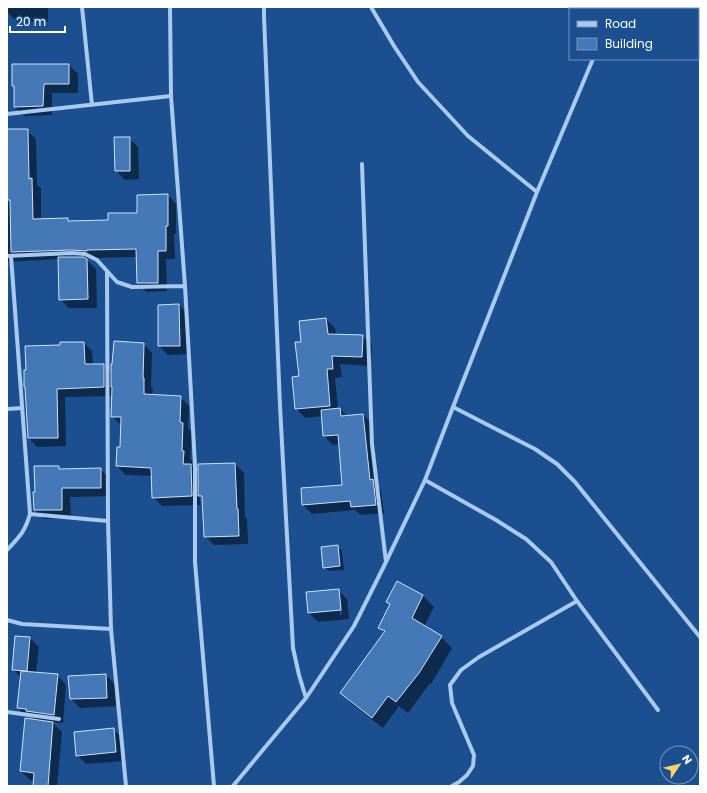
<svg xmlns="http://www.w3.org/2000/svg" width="707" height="793" viewBox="0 0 707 793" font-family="Poppins,sans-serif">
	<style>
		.shadow { fill: #0007; fill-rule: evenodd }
		.building { fill: #4478b7; stroke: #cfe3fa }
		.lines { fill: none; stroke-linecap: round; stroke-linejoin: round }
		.minor { stroke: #a9c9ee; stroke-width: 4 }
	</style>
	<rect width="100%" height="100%" fill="#1b4f8f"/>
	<path class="shadow" d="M 8,7 L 48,7 L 48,22 L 17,22 L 8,13 Z
		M 69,65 L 78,74 L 78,93 L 52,93 L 52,115 L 24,116 L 15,107 L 15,87 L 13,86 Z
		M 7,130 L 27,130 L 36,139 L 37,185 L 41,188 L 41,220 L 67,219 L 70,222 L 109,221 L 138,214 L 168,195 L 176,204 L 176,234 L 174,234 L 175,259 L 166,259 L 167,291 L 147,292 L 138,283 L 137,257 L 95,258 L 95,259 L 85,258 L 96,269 L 97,308 L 69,308 L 60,299 L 59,259 L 7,262 Z
		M 129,138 L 138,147 L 139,179 L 125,180 L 116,171 Z
		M 179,305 L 188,314 L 189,354 L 168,355 L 159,346 Z
		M 326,319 L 335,328 L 336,335 L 363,336 L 372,345 L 371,366 L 340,364 L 342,377 L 335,378 L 338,409 L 340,409 L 347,416 L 363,415 L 372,424 L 378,486 L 381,490 L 384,513 L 361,515 L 355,510 L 312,514 L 303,505 L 344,485 L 340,444 L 333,445 L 324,436 L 322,416 L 305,418 L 296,408 L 300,377 L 302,342 Z
		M 84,343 L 92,351 L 93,365 L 103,365 L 112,373 L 144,344 L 152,353 L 151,386 L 153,388 L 152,395 L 180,397 L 189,406 L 188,429 L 192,432 L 190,459 L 192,461 L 192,466 L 199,474 L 235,464 L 244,473 L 245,517 L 247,519 L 248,544 L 214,545 L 205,536 L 203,500 L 200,496 L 200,505 L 162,506 L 153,497 L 152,476 L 126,475 L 117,466 L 121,448 L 121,425 L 112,416 L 113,396 L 65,397 L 66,446 L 37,447 L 29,438 L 61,346 Z
		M 59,467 L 62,470 L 100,469 L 109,478 L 110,496 L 70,497 L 71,518 L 44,519 L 35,510 Z
		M 338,546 L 342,551 L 344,570 L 329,571 L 324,567 Z
		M 397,583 L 423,596 L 434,607 L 424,627 L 441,637 L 452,648 L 431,684 L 430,683 L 408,713 L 399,706 L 383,728 L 352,704 L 341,693 L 385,633 L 379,627 L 391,605 L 387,602 Z
		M 338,590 L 347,599 L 349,619 L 318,622 L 309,613 ZM 339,599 L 341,599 L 342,615 L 340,615 Z
		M 30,638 L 39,647 L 36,673 L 57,675 L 66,685 L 63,723 L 52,722 L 62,732 L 57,786 L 34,786 L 35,781 L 30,780 L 21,771 L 37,721 L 33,717 L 27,717 L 18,708 L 21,677 L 13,670 Z
		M 106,675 L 115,685 L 116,706 L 80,708 L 71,699 Z
		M 113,729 L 122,738 L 125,761 L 86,764 L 77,755 Z"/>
	<path class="building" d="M 12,64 L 69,64 L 69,84 L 44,84 L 43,106 L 14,107 L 14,86 L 12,86 Z
		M 7,129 L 28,129 L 29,179 L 32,178 L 33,219 L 68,218 L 68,221 L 108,220 L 108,213 L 137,213 L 137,195 L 168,194 L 168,226 L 166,226 L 166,251 L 158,251 L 158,283 L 137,283 L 136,249 L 87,250 L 87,251 L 72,250 L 11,252 L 10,200 L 7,200 Z
		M 114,137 L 130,137 L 130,171 L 115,171 Z
		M 58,257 L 84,257 L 87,259 L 88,299 L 59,300 Z
		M 179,304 L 180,346 L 158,346 L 158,305 Z
		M 326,318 L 328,334 L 363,335 L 362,357 L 332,356 L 333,369 L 327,369 L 330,406 L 295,409 L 292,377 L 299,376 L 295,342 L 301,342 L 299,321 Z
		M 114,341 L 144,343 L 143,378 L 144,378 L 144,394 L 181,396 L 180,422 L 183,423 L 182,451 L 184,451 L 183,464 L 191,464 L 192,496 L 152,498 L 151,468 L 116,466 L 117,447 L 120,447 L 121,417 L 111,417 L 112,387 L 111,387 L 111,364 L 112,364 Z
		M 60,342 L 84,342 L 85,364 L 104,364 L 104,387 L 57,389 L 58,438 L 28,438 L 25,387 L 24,387 L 24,370 L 26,370 L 25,346 L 60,345 Z
		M 340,408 L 341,416 L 363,414 L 370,480 L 373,479 L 376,505 L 351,507 L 350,501 L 302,505 L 301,488 L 342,485 L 338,435 L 323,436 L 321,410 Z
		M 235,463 L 237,509 L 238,509 L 239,536 L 204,537 L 202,496 L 198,496 L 198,464 Z
		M 34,466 L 59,466 L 59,469 L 101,468 L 101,488 L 62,488 L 62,510 L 34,510 L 33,492 L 35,492 Z
		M 338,545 L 340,566 L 323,568 L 321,547 Z
		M 397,581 L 423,595 L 412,618 L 442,636 L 419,673 L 396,702 L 388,696 L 372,718 L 340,693 L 385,631 L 378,628 L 390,604 L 386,602 Z
		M 339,589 L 341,610 L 308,613 L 306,592 Z
		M 15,636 L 30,637 L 27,671 L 12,670 Z
		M 21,671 L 58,674 L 54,715 L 26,711 L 26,709 L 17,708 Z
		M 106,674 L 107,698 L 70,699 L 68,676 Z
		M 25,718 L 53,722 L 48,786 L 33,786 L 34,773 L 20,771 Z
		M 114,728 L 116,752 L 76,756 L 74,732 Z"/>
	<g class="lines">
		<path class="minor" d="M 82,7 L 92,105
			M 170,7 L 171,96
			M 264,7 L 264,16 L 280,406 L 293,648 L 299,675 L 306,698
			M 371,7 L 394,46 L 418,82 L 468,136 L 537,192
			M 615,9 L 615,7
			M 7,114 L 171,96 L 185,286 L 195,465 L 195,562 L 214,786
			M 362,164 L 372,444 L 386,562
			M 7,256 L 72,253 L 85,254 L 97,260 L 117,282 L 132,287 L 185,286
			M 107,271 L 108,521 L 111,629 L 126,786
			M 453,407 L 535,449 L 557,464 L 575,482 L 700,637
			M 7,409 L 22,408
			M 425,480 L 496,520 L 526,539 L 551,562 L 577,601 L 658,710
			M 30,514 L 108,521
			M 7,550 C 19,537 25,532 30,514 L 11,256
			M 7,620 L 22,624 L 111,629
			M 7,712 L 59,719
			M 233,786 L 306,698 L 354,626 L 386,562 L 425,480 L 453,407 L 537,192 L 593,59
			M 452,786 L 459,782 L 467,775 L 473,766 L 474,755 L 452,703 L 450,685 L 461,670 L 479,657 L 577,601"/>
	</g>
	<rect width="707" height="793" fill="none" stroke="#ffffff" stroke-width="16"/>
	<rect x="569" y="8" width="130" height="52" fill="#1b4f8f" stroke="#7695bc"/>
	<rect x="577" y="21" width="20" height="6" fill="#a9c9ee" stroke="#7695bc"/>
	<text x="605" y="28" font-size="12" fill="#ffffff">Road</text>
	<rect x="577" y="38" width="20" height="12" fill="#4478b7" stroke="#7695bc"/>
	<text x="605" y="48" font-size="12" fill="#ffffff">Building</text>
	<g transform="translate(679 765) rotate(55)"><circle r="19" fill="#1b4f8f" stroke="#7695bc"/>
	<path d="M0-3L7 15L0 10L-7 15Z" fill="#ffd166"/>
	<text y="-6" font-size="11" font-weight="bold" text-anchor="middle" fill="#ffffff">N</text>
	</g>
	<path d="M10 26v6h55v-6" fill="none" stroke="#ffffff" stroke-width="2"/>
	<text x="16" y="26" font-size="12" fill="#ffffff" stroke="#1b4f8f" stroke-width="3" paint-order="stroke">20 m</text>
</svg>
